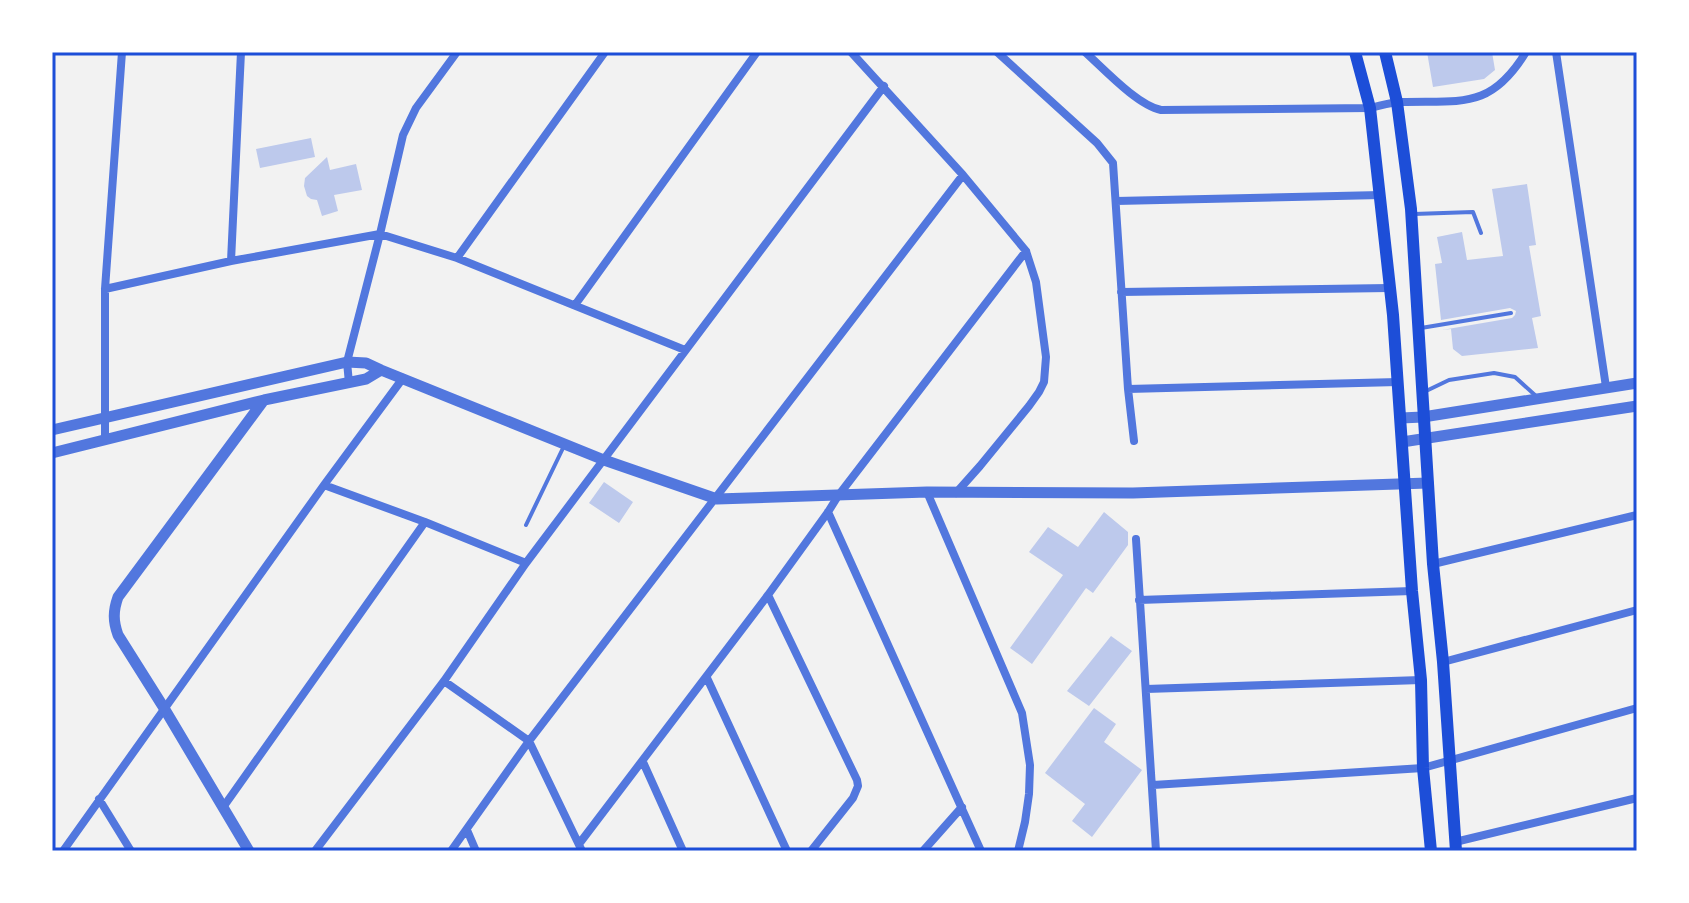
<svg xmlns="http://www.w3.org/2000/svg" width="1689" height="903" viewBox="0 0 1689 903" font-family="Jost,sans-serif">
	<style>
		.building { fill: #bdc9ec }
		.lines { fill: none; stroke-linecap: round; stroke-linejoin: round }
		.service { stroke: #5277de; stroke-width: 4 }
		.minor { stroke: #5277de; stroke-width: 8 }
		.tertiary { stroke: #5277de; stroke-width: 11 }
		.secondary { stroke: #1d4ed8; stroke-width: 12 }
		.neatline { fill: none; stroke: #1d4ed8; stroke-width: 3 }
	</style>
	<rect width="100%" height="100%" fill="#f2f2f2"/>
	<path class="building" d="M 1427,52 L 1492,52 L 1495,70 L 1484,79 L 1433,87 Z
		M 311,138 L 315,157 L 260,168 L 256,149 Z
		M 327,157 L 330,170 L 356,164 L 362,190 L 334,195 L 338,211 L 322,216 L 317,200 L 311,199 L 307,196 L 304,186 L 305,178 Z
		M 1527,184 L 1536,245 L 1529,246 L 1541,316 L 1532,318 L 1538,348 L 1462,356 L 1453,349 L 1451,329 L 1442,330 L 1512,318 L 1515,315 L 1516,311 L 1510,308 L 1441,320 L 1435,264 L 1442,263 L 1437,237 L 1462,232 L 1467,260 L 1503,256 L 1492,189 Z
		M 604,482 L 633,502 L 619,523 L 589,503 Z
		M 1104,512 L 1128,532 L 1128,545 L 1093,593 L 1086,588 L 1032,664 L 1010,648 L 1063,575 L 1029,552 L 1048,527 L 1078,547 Z
		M 1111,636 L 1132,651 L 1089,706 L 1067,691 Z
		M 1094,708 L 1116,724 L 1104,742 L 1142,770 L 1092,837 L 1072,821 L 1085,804 L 1045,773 Z"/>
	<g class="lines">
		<path class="service" d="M 1414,214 L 1473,212 L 1481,233
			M 1421,328 L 1511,313
			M 1424,392 L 1449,380 L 1494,373 L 1515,377 L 1536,396
			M 526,525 L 564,446"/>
		<path class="minor" d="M 851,52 L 963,175 L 1026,251 L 1036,282 L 1046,357 L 1044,382 L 1039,392 L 1029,406 L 980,466 L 956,493
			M 997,52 L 1097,143 L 1113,163 L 1128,389 L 1134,441
			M 1085,52 C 1104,69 1137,105 1161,110 L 1370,108 C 1380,106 1390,102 1401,102 C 1460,100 1490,111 1526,52
			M 1556,52 L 1606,387
			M 1116,201 L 1381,195
			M 457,258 L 605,52
			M 231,261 L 241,52
			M 105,289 L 231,261 L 380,234 L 457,258 L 685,350
			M 1121,292 L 1389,288
			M 575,305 L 757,52
			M 349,383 L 347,362 L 380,234 L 403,135 L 416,108 L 457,52
			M 1128,389 L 1398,382
			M 105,440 L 105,289 L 122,52
			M 324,485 L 425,522 L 526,563
			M 927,492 L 1022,713 L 1030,765 L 1029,794 L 1025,822 L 1018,851
			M 828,512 L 981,851
			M 1136,539 L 1156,851
			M 1433,564 L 1637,515
			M 768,595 L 857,780 L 858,786 L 853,798 L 811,851
			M 1139,600 L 1412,591
			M 1443,662 L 1637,610
			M 707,678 L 787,851
			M 444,681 L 529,741 L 582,851
			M 1146,689 L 1421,680
			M 643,762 L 683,851
			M 1153,785 L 1423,768 L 1637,708
			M 99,799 L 131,851
			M 224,806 L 425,522
			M 467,830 L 476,851
			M 1455,842 L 1637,798
			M 579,844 L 768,595 L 828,512 L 838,496 L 1026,251
			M 63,851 L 324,485 L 403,378
			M 315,851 L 444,681 L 526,563 L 884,86
			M 451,851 L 529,741 L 963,175
			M 923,851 L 962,807"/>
		<path class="tertiary" d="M 1401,418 L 1423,417 L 1637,383
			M 52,430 L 347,362 L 366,363 L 381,370 L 604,460 L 717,499 L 927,492 L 1133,493 L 1428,483
			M 1402,442 L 1637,406
			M 52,453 L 264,400 L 366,379 L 381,370
			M 249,851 L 164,708 L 118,635 C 113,621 113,611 118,597 L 264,400"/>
		<path class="secondary" d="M 1355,52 L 1370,108 L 1393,315 L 1412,591 L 1421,680 L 1423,768 L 1431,851
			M 1385,52 L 1397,102 L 1411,209 L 1433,564 L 1443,662 L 1456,851"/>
	</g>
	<rect width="1689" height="903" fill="none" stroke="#ffffff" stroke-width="108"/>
	<rect x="54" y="54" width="1581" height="795" class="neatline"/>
</svg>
